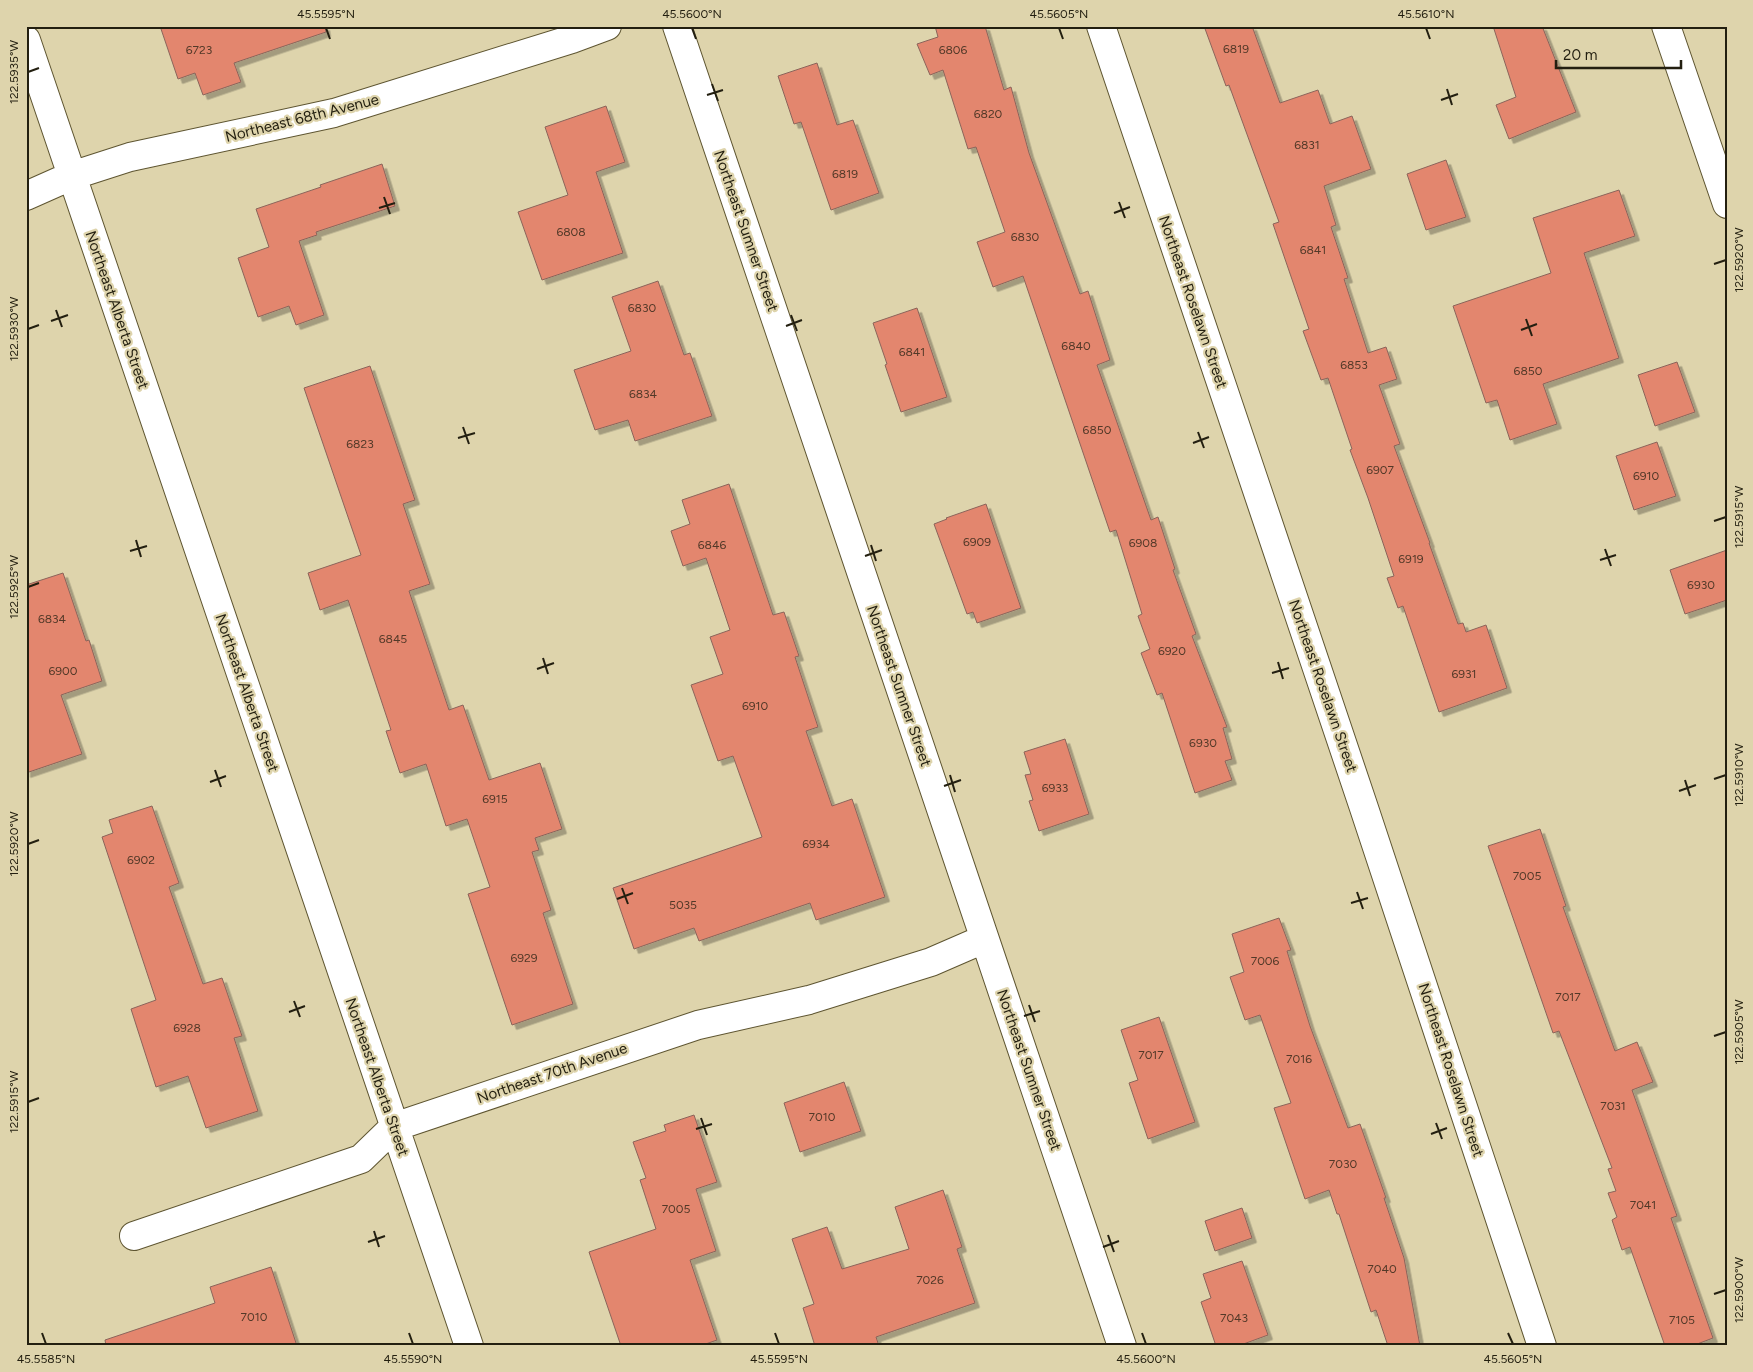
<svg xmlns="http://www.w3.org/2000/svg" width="1753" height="1372" viewBox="0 0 1753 1372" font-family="Figtree,sans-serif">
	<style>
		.building { fill: #e3866e; stroke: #8b645a; filter: url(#shadow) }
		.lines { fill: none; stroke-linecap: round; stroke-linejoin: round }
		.minor-casing { stroke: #5e5531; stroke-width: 30 }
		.minor { stroke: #fff; stroke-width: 28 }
		.ticks { fill: none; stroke: #231f10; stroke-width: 2 }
		.labels { text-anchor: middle; stroke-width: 4.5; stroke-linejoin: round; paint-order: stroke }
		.number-label { font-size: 12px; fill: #533928 }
		.street-label { font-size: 15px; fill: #231f10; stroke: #ded4ac }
		.neatline { fill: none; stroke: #231f10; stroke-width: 2 }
		.ticks-label { font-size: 12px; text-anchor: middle; fill: #231f10 }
	</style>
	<defs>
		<filter id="shadow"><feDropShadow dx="4.5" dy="4.5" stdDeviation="0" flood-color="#0004"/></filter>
	</defs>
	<rect width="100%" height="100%" fill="#ded4ac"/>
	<path class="building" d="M 160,26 L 325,26 L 326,32 L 234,63 L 241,82 L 203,95 L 195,73 L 178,79 Z
		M 935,26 L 985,26 L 1004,90 L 1011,87 L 1029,153 L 1080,294 L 1088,291 L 1110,360 L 1097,365 L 1151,520 L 1158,517 L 1175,569 L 1173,570 L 1196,634 L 1192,636 L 1227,727 L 1223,728 L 1232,759 L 1225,761 L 1232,780 L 1195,793 L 1162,693 L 1157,695 L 1141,653 L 1150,649 L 1138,616 L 1142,614 L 1116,530 L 1110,532 L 1023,276 L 993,287 L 977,242 L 1005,232 L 976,147 L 968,149 L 943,70 L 930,75 L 917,44 L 938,37 Z
		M 1204,26 L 1252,26 L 1280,103 L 1318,90 L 1330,124 L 1352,116 L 1371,169 L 1324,186 L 1336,225 L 1331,227 L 1348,278 L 1344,279 L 1368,353 L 1386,347 L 1397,379 L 1379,385 L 1400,444 L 1394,446 L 1430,543 L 1429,543 L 1458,624 L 1463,623 L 1466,632 L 1486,625 L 1507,688 L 1439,712 L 1403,606 L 1398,608 L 1387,578 L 1394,576 L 1368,498 L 1350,450 L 1352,449 L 1328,378 L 1321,380 L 1303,331 L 1309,329 L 1273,224 L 1279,222 L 1229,85 L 1226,86 Z
		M 1493,26 L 1542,26 L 1576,112 L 1509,139 L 1496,105 L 1516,97 Z
		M 817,63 L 837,125 L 853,120 L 879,193 L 831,210 L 801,122 L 794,124 L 778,76 Z
		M 606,106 L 625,162 L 596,172 L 623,253 L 542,280 L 518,212 L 568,195 L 545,127 Z
		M 1446,160 L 1466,217 L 1426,230 L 1407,174 Z
		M 382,164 L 395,206 L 316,232 L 317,235 L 299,241 L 324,315 L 296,325 L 289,306 L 258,317 L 238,258 L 269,247 L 256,209 L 321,187 L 320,185 Z
		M 1619,190 L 1635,236 L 1584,253 L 1619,358 L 1543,384 L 1557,424 L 1510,440 L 1497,400 L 1486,403 L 1453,306 L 1551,273 L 1533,218 Z
		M 658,281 L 684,355 L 690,353 L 712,416 L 635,441 L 628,420 L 595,430 L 574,370 L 631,351 L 612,297 Z
		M 917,308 L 947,397 L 901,412 L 885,365 L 887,364 L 873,323 Z
		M 1677,362 L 1695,412 L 1655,426 L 1638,375 Z
		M 370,366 L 415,500 L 403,504 L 430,584 L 409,591 L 449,710 L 463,705 L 489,780 L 540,763 L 562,829 L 535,838 L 539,850 L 532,852 L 551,910 L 543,913 L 573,1004 L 512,1025 L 468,894 L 490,887 L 467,819 L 446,826 L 426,764 L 400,773 L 386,731 L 391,730 L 348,600 L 320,610 L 308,573 L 361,555 L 304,388 Z
		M 1657,442 L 1676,496 L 1634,510 L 1616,456 Z
		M 729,484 L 773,615 L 784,612 L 799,656 L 795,657 L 818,727 L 806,731 L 832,806 L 852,799 L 885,897 L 816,920 L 810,903 L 699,941 L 694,928 L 634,949 L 613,888 L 762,837 L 733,756 L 718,761 L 691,685 L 723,674 L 710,637 L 730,630 L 706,558 L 683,566 L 671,531 L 690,524 L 682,500 Z
		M 986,504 L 1021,608 L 977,623 L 973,612 L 967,614 L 934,524 L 947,519 L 946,518 Z
		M 1727,550 L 1727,600 L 1685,614 L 1670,570 Z
		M 63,573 L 86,641 L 89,640 L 102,681 L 61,695 L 82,754 L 26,773 L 26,585 Z
		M 1065,739 L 1089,814 L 1039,831 L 1029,801 L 1033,800 L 1025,775 L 1031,774 L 1024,752 Z
		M 152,806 L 179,883 L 169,887 L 203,984 L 222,978 L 242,1036 L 234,1038 L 258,1111 L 206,1128 L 188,1076 L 156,1087 L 131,1009 L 156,1000 L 102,837 L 113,833 L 109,820 Z
		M 1540,829 L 1566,906 L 1563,907 L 1615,1051 L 1637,1042 L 1653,1082 L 1632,1090 L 1677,1216 L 1671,1218 L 1713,1338 L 1692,1346 L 1665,1346 L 1630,1247 L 1622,1250 L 1612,1220 L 1617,1217 L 1608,1193 L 1616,1191 L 1608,1169 L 1612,1168 L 1559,1031 L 1553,1033 L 1488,846 Z
		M 1279,918 L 1291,950 L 1287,951 L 1310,1026 L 1348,1128 L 1360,1124 L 1386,1198 L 1384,1198 L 1404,1258 L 1420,1346 L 1388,1346 L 1376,1310 L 1371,1312 L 1339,1214 L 1337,1214 L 1329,1190 L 1305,1199 L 1274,1108 L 1291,1103 L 1260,1015 L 1245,1020 L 1230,977 L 1244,972 L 1232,934 Z
		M 1159,1017 L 1195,1122 L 1148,1139 L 1129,1083 L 1138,1080 L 1121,1030 Z
		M 844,1082 L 861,1131 L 800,1152 L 784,1103 Z
		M 694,1115 L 717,1182 L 696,1189 L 716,1251 L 690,1260 L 717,1340 L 700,1346 L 621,1346 L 589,1252 L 656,1229 L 640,1180 L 646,1178 L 633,1142 L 666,1131 L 664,1125 Z
		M 943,1190 L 962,1247 L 957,1249 L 975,1303 L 876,1337 L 879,1346 L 815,1346 L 803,1308 L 814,1304 L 792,1239 L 827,1227 L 842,1269 L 909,1249 L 895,1207 Z
		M 1242,1208 L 1252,1238 L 1215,1251 L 1205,1221 Z
		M 1242,1261 L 1268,1335 L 1238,1346 L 1216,1346 L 1201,1302 L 1211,1298 L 1203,1274 Z
		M 271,1267 L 297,1346 L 106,1346 L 105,1340 L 215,1303 L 210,1287 Z"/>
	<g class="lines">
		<g class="minor-casing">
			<path id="minor" d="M 677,26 L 1122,1346
				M 1101,26 L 1364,808 L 1542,1346
				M 1666,26 L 1727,204
				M 26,40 L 469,1346
				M 26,196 L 71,176 L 130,157 L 334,113 L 572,39 L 607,26
				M 134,1236 L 361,1159 L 394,1127 L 698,1025 L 809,1000 L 931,962 L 984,939"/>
		</g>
		<use href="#minor" class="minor"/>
	</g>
	<path class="ticks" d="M 326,28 L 330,39M 692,28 L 696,39M 1059,28 L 1063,39M 1426,28 L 1430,39M 28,72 L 39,68M 712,84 L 718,101M 1447,89 L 1452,105M 707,95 L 723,90M 1441,100 L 1458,94M 384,197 L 390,214M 1119,202 L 1125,218M 379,208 L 395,203M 1114,213 L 1130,207M 1714,264 L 1726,260M 56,310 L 62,327M 791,315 L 797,331M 1526,319 L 1532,336M 51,321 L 68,315M 786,326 L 802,320M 28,329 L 39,325M 1521,330 L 1537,324M 463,427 L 469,444M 1198,432 L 1204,448M 458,438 L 475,433M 1193,443 L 1209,437M 1714,521 L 1726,517M 136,540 L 141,557M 871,545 L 876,561M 1605,549 L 1611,566M 130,551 L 147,546M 865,556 L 882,550M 1600,560 L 1616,555M 28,587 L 39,583M 543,658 L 548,674M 1278,662 L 1283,679M 537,669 L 554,663M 1272,673 L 1289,668M 215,770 L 221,787M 950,775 L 955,792M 1714,779 L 1726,775M 1685,780 L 1690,796M 210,782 L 226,776M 944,786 L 961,780M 1679,791 L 1696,785M 28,844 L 39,840M 622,888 L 628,904M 1357,892 L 1363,909M 617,899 L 633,893M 1351,903 L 1368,898M 294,1001 L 300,1017M 1029,1005 L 1035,1022M 289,1012 L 305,1006M 1024,1016 L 1040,1011M 1714,1036 L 1726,1032M 28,1102 L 39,1098M 701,1118 L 707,1135M 1436,1123 L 1442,1139M 696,1129 L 712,1124M 1431,1134 L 1447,1128M 374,1231 L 379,1247M 1108,1235 L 1114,1252M 368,1242 L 385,1236M 1103,1247 L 1119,1241M 1714,1294 L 1726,1290M 42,1333 L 46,1344M 409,1333 L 413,1344M 775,1333 L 779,1344M 1142,1333 L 1146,1344M 1508,1333 L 1513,1344"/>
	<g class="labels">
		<g class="number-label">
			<text x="1236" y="53">6819</text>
			<text x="199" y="54">6723</text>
			<text x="953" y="54">6806</text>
			<text x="988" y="118">6820</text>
			<text x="1307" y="149">6831</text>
			<text x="845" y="178">6819</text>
			<text x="571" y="236">6808</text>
			<text x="1025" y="241">6830</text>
			<text x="1313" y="254">6841</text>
			<text x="642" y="312">6830</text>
			<text x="1076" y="350">6840</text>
			<text x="912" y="356">6841</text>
			<text x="1354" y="369">6853</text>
			<text x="1528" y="375">6850</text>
			<text x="643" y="398">6834</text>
			<text x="1097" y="434">6850</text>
			<text x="360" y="448">6823</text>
			<text x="1380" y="474">6907</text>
			<text x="1646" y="480">6910</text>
			<text x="977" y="546">6909</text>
			<text x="1143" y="547">6908</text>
			<text x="712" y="549">6846</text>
			<text x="1411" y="563">6919</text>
			<text x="1701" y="589">6930</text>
			<text x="52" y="623">6834</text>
			<text x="393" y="643">6845</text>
			<text x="1172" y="655">6920</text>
			<text x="63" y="675">6900</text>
			<text x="1464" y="678">6931</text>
			<text x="755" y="710">6910</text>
			<text x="1203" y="747">6930</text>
			<text x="1055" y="792">6933</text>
			<text x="495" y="803">6915</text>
			<text x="816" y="848">6934</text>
			<text x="141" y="864">6902</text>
			<text x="1527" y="880">7005</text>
			<text x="683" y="909">5035</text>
			<text x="524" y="962">6929</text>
			<text x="1265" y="965">7006</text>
			<text x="1568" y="1001">7017</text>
			<text x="187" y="1032">6928</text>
			<text x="1151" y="1059">7017</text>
			<text x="1299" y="1063">7016</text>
			<text x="1613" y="1110">7031</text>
			<text x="822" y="1121">7010</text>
			<text x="1343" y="1168">7030</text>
			<text x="1643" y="1209">7041</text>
			<text x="676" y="1213">7005</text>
			<text x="1382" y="1273">7040</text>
			<text x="930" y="1284">7026</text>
			<text x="254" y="1321">7010</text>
			<text x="1234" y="1322">7043</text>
			<text x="1682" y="1324">7105</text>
		</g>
		<g class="street-label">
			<text transform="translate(302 118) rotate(-14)" y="5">Northeast 68th Avenue</text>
			<text transform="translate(746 231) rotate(71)" y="5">Northeast Sumner Street</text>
			<text transform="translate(1193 302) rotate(71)" y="5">Northeast Roselawn Street</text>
			<text transform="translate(117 310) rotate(71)" y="5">Northeast Alberta Street</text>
			<text transform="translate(899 686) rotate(71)" y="5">Northeast Sumner Street</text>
			<text transform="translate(1323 686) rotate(71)" y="5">Northeast Roselawn Street</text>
			<text transform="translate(247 693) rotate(71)" y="5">Northeast Alberta Street</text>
			<text transform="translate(1029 1070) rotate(71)" y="5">Northeast Sumner Street</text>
			<text transform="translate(1451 1070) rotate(72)" y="5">Northeast Roselawn Street</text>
			<text transform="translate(552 1073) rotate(-19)" y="5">Northeast 70th Avenue</text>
			<text transform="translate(377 1077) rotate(71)" y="5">Northeast Alberta Street</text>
		</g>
	</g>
	<rect width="1753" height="1372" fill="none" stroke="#ded4ac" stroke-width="55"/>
	<path d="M1556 60v8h125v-8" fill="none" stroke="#231f10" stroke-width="2.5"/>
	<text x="1563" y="60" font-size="15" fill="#231f10" stroke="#ded4ac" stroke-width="4" paint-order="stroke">20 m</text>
	<rect x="28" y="28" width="1698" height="1316" class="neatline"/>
	<g class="ticks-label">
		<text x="326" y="18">45.5595°N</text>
		<text x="692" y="18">45.5600°N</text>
		<text x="1059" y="18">45.5605°N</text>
		<text x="1426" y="18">45.5610°N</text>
		<text transform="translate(14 72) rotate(-90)" y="4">122.5935°W</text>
		<text transform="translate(1739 260) rotate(-90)" y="4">122.5920°W</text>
		<text transform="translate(14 329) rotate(-90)" y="4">122.5930°W</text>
		<text transform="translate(1739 517) rotate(-90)" y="4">122.5915°W</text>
		<text transform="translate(14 587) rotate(-90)" y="4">122.5925°W</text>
		<text transform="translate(1739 775) rotate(-90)" y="4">122.5910°W</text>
		<text transform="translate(14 844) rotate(-90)" y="4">122.5920°W</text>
		<text transform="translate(1739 1032) rotate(-90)" y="4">122.5905°W</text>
		<text transform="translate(14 1102) rotate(-90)" y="4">122.5915°W</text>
		<text transform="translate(1739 1290) rotate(-90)" y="4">122.5900°W</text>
		<text x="46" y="1363">45.5585°N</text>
		<text x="413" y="1363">45.5590°N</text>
		<text x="779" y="1363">45.5595°N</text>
		<text x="1146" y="1363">45.5600°N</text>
		<text x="1513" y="1363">45.5605°N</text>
	</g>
</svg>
